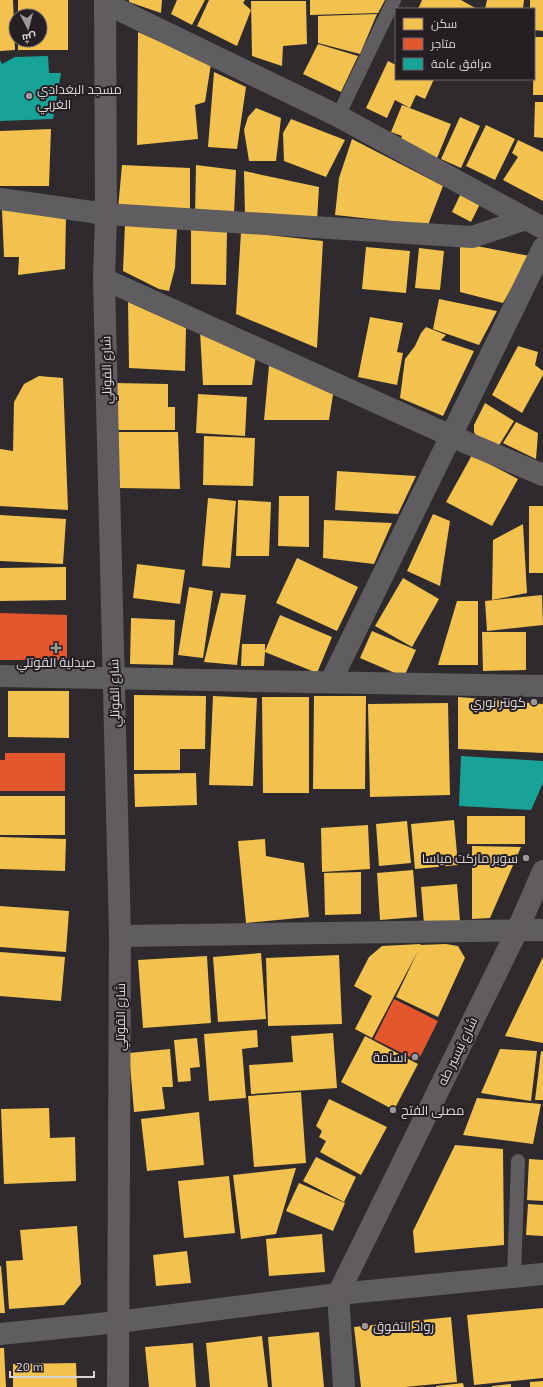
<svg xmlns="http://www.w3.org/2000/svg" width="543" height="1387" viewBox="0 0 543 1387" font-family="'Exo 2',Cairo,sans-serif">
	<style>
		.homes { fill: #f2c14e }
		.shops { fill: #e4572e }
		.public { fill: #17a398 }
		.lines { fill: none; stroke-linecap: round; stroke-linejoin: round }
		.lane { stroke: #5f5d5f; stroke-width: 14 }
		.street { stroke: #5f5d5f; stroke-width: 22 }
		.secondary { stroke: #605c5f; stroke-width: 22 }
		.poi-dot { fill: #9c989c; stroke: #251f24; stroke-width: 1.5 }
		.labels { text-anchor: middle; stroke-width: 4; stroke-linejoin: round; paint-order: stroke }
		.poi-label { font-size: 13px; fill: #d8d4d7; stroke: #251f24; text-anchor: start }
		.street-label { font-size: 13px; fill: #d8d4d7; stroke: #251f24 }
	</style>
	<rect width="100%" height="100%" fill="#2e2a2d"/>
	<path class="homes" d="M 0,0 L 13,0 L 15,50 L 0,51 Z
		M 18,0 L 68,0 L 68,50 L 18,50 L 18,40 L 40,40 L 40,16 L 18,16 Z
		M 129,0 L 162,0 L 161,13 L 129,2 Z
		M 177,0 L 205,0 L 192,25 L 171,14 Z
		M 209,0 L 245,0 L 243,3 L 251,10 L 237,46 L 197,26 Z
		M 310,0 L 385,0 L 378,13 L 310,15 Z
		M 422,0 L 461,0 L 477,9 L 418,9 Z
		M 487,0 L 524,0 L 523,9 L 485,9 Z
		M 530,0 L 543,0 L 543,31 L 534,30 L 534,9 L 530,9 Z
		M 251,1 L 306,1 L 307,44 L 283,46 L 282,66 L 252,56 Z
		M 377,14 L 360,54 L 318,43 L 318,16 Z
		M 138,32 L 211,64 L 205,102 L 195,105 L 198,139 L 137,145 Z
		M 534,37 L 543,37 L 543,95 L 533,95 Z
		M 318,44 L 358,56 L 341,92 L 303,74 Z
		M 388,61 L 396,65 L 396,79 L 434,79 L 425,99 L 416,95 L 410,108 L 395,100 L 387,118 L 366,108 Z
		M 214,72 L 246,87 L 237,149 L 208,147 Z
		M 535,102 L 543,102 L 543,138 L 534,137 Z
		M 402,105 L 451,124 L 435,163 L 397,148 L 402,136 L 391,132 Z
		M 256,108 L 281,118 L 276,161 L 249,161 L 244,130 L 248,117 Z
		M 460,117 L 480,126 L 461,168 L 441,159 Z
		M 291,119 L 345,140 L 326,177 L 284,161 L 283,133 Z
		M 486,125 L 515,139 L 495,180 L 466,166 Z
		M 51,129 L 49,186 L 0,186 L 0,131 Z
		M 352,139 L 443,186 L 428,225 L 335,215 L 339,178 Z
		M 518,140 L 543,152 L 543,201 L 503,180 L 518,157 L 512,153 Z
		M 122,165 L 190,168 L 190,218 L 118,209 Z
		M 196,165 L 236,170 L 234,214 L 195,217 Z
		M 244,171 L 319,187 L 317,221 L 245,216 Z
		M 461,193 L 481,202 L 471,222 L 452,212 Z
		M 2,210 L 66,215 L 65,269 L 18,275 L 19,257 L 4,257 Z
		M 125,224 L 177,228 L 175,268 L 169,291 L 159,289 L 123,271 Z
		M 191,230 L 227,231 L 226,285 L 191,284 Z
		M 241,232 L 323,241 L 317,348 L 236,314 Z
		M 460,243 L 530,256 L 503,303 L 460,292 Z
		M 366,247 L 410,251 L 406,293 L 362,289 Z
		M 419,248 L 444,251 L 440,290 L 415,288 Z
		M 439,299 L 497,311 L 479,345 L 433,329 Z
		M 128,302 L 186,328 L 185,371 L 129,368 Z
		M 370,317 L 403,323 L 397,352 L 403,353 L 397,385 L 358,377 Z
		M 426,327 L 446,335 L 441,340 L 474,351 L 443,416 L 400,398 L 405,359 L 415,346 L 421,333 Z
		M 200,331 L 256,354 L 252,385 L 203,385 Z
		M 518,346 L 538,352 L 535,365 L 543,371 L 543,375 L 522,413 L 492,395 Z
		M 269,366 L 335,382 L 329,420 L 264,420 Z
		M 39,376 L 63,378 L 68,510 L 0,506 L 0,449 L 13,451 L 14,402 L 24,384 Z
		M 114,383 L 168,384 L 168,407 L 175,407 L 175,430 L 116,430 Z
		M 198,394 L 247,397 L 245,436 L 196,433 Z
		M 485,403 L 514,421 L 498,447 L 477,437 L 474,432 L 474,425 Z
		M 516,422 L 538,433 L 536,459 L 503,443 Z
		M 117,432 L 178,432 L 180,489 L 119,488 Z
		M 204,436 L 255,438 L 253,486 L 203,485 Z
		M 472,455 L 518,479 L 492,526 L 446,502 Z
		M 337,471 L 416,476 L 398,514 L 335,510 Z
		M 279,496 L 309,496 L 309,547 L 278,546 Z
		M 208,498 L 236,501 L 230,568 L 202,566 Z
		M 238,500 L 271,502 L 269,556 L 236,556 Z
		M 529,506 L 543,506 L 543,573 L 529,573 Z
		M 433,514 L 450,521 L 440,586 L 407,571 Z
		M 0,515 L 66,519 L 63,564 L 0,561 Z
		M 324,520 L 392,523 L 374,564 L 323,558 Z
		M 523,524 L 527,593 L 492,600 L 493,540 Z
		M 297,558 L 358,587 L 337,631 L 276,603 Z
		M 137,564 L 185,570 L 180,604 L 133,598 Z
		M 66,567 L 66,600 L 0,601 L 0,568 Z
		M 403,578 L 439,599 L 412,647 L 375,626 Z
		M 189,587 L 213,591 L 203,658 L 178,655 Z
		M 221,593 L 246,595 L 237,665 L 204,662 Z
		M 542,595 L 543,625 L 487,631 L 485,601 Z
		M 457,601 L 478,601 L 478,665 L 438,665 Z
		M 280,615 L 332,637 L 317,673 L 265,652 L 264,666 L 241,666 L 242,644 L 265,644 L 265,651 Z
		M 131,618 L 175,620 L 173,665 L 130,664 Z
		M 372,631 L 416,650 L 404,677 L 360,658 Z
		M 482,632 L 526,632 L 526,670 L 483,671 Z
		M 8,691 L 69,691 L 69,738 L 8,737 Z
		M 134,695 L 206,696 L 205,749 L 180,749 L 180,770 L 134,770 Z
		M 213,696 L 257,698 L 253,786 L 209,785 Z
		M 314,696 L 366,696 L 365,789 L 313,789 Z
		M 262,697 L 309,697 L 309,793 L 263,793 Z
		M 458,697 L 543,704 L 543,753 L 458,749 Z
		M 448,703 L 450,795 L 370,797 L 368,704 Z
		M 196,773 L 197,805 L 135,807 L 134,774 Z
		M 0,796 L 65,796 L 65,835 L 0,835 Z
		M 467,816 L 525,816 L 525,844 L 467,844 Z
		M 454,820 L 458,865 L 415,869 L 411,824 Z
		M 407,821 L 411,863 L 379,866 L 376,824 Z
		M 368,825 L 370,869 L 322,872 L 321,828 Z
		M 0,837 L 66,839 L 65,871 L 0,869 Z
		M 265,839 L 266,856 L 304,863 L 309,917 L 246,923 L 238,841 Z
		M 472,846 L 521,847 L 490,918 L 472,919 Z
		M 413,870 L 417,917 L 380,920 L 377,873 Z
		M 361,872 L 361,914 L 325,915 L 324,873 Z
		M 457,884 L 460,921 L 424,924 L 421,887 Z
		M 0,906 L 69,911 L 66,952 L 0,947 Z
		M 421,944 L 420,945 L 446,944 L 458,946 L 465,958 L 438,1017 L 396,997 L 418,951 L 372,1038 L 355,1029 L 372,996 L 354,986 L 369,957 L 382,946 Z
		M 0,952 L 65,957 L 61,1001 L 0,996 Z
		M 261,953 L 266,1019 L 218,1022 L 213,957 Z
		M 339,955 L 342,1024 L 268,1026 L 266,958 Z
		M 207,956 L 211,1023 L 143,1028 L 138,960 Z
		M 543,957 L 543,1043 L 505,1036 Z
		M 257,1030 L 258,1047 L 242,1049 L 246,1098 L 209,1101 L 204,1034 Z
		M 333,1033 L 337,1088 L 251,1094 L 249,1065 L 293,1062 L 291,1036 Z
		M 365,1036 L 418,1064 L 394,1110 L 341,1082 Z
		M 197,1038 L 200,1067 L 190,1068 L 191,1081 L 178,1082 L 174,1040 Z
		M 170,1049 L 173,1087 L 162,1087 L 165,1109 L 134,1112 L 129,1053 Z
		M 500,1049 L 537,1051 L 531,1101 L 481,1093 Z
		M 541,1051 L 543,1052 L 543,1100 L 535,1100 Z
		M 301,1092 L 306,1163 L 254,1167 L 248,1096 Z
		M 477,1098 L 541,1104 L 533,1144 L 463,1135 Z
		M 329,1099 L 387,1127 L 361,1175 L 320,1152 L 326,1141 L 319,1137 L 322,1131 L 316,1126 Z
		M 49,1108 L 50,1138 L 75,1137 L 76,1181 L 4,1184 L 1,1109 Z
		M 199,1112 L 204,1165 L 147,1171 L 141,1119 Z
		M 455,1145 L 503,1149 L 504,1245 L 415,1253 L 413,1231 Z
		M 316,1157 L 356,1177 L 344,1202 L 303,1181 Z
		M 529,1159 L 543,1160 L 543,1201 L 527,1200 Z
		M 296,1168 L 276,1234 L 241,1239 L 233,1175 Z
		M 229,1176 L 235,1233 L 184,1238 L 178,1181 Z
		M 299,1183 L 345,1203 L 333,1231 L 286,1211 Z
		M 528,1204 L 543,1205 L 543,1236 L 526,1235 Z
		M 77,1226 L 81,1284 L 64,1305 L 9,1309 L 6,1261 L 23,1260 L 20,1230 Z
		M 322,1234 L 325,1272 L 269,1276 L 266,1239 Z
		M 187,1251 L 191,1283 L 156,1286 L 153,1255 Z
		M 0,1266 L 1,1266 L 5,1313 L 0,1313 Z
		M 543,1308 L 543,1378 L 474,1385 L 467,1315 Z
		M 451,1317 L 457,1382 L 405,1387 L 361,1387 L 354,1327 Z
		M 319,1332 L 324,1387 L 272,1387 L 268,1337 Z
		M 262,1336 L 268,1387 L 210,1387 L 206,1343 Z
		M 193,1343 L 196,1387 L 149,1387 L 145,1347 Z
		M 0,1348 L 4,1348 L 6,1387 L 0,1387 Z
		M 76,1363 L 77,1387 L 13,1387 L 13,1364 Z
		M 543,1381 L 543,1387 L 530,1387 L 530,1382 Z
		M 463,1383 L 464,1387 L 436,1387 L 436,1386 Z
		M 511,1384 L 511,1387 L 492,1387 L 492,1386 Z"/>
	<path class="shops" d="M 0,613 L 67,615 L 67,660 L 0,660 Z
		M 5,753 L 65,753 L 65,791 L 0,791 L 0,760 L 5,760 Z
		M 394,999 L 438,1021 L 418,1061 L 374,1039 Z"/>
	<path class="public" d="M 48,56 L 49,73 L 61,73 L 53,119 L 0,121 L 0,60 L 2,64 L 15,57 Z
		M 461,756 L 543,761 L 543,783 L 531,810 L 459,806 Z"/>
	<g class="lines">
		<path class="lane" d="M 338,116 L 394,0
			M 514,1277 L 518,1161"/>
		<path class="street" d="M 105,3 L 338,116 L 543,228
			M 0,199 L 106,214 L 472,237 L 526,219
			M 104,279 L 451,436 L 543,475
			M 0,676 C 181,681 362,682 543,686
			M 331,681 L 543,248
			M 120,936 L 543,930
			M 338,1294 L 344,1387
			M 0,1334 L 118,1322 L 338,1294 L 543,1274"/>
		<path class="secondary" d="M 105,0 L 106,214 L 104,279 L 120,936 L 118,1387
			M 338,1294 L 517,931 L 543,871"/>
	</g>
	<g class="poi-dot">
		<circle cx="29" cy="96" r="4"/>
		<path d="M54 642h4v4h4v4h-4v4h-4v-4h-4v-4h4z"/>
		<circle cx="534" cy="702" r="4"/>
		<circle cx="526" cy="858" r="4"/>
		<circle cx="415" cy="1057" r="4"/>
		<circle cx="393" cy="1110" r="4"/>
		<circle cx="365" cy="1326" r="4"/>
	</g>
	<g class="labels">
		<g class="poi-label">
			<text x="37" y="94">مسجد البغدادي<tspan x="37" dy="15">الغربي</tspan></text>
			<text x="56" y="667" text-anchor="middle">صيدلية القوتلي</text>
			<text x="526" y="707" text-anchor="end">كونتر نوري</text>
			<text x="518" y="863" text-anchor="end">سوبر ماركت مياسا</text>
			<text x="407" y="1062" text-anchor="end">اسامة</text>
			<text x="401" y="1115">مصلى الفتح</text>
			<text x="373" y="1331">رواد التفوق</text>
		</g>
		<g class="street-label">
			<text transform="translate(106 370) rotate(-91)" y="5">شارع القوتلي</text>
			<text transform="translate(114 693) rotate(-91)" y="5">شارع القوتلي</text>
			<text transform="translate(120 1017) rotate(-90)" y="5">شارع القوتلي</text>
			<text transform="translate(457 1051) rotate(-64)" y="5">شارع تيسير طه</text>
		</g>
	</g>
	<rect x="395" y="8" width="140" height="72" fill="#251f24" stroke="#6d676c"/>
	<rect x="403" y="18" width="20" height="12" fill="#f2c14e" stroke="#6d676c"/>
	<text x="431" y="28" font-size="12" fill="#d8d4d7">سكن</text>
	<rect x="403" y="38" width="20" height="12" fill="#e4572e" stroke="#6d676c"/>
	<text x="431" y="48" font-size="12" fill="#d8d4d7">متاجر</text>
	<rect x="403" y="58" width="20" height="12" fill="#17a398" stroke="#6d676c"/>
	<text x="431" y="68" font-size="12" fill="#d8d4d7">مرافق عامة</text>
	<g transform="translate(28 28) rotate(174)"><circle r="19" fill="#251f24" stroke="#6d676c"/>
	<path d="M0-3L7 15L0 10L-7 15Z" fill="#9c989c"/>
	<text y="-6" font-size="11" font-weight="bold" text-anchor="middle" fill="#d8d4d7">ش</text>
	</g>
	<path d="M10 1371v6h84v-6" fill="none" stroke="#d8d4d7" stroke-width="2"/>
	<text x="16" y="1371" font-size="12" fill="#d8d4d7" stroke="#251f24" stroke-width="3" paint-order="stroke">20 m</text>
</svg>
